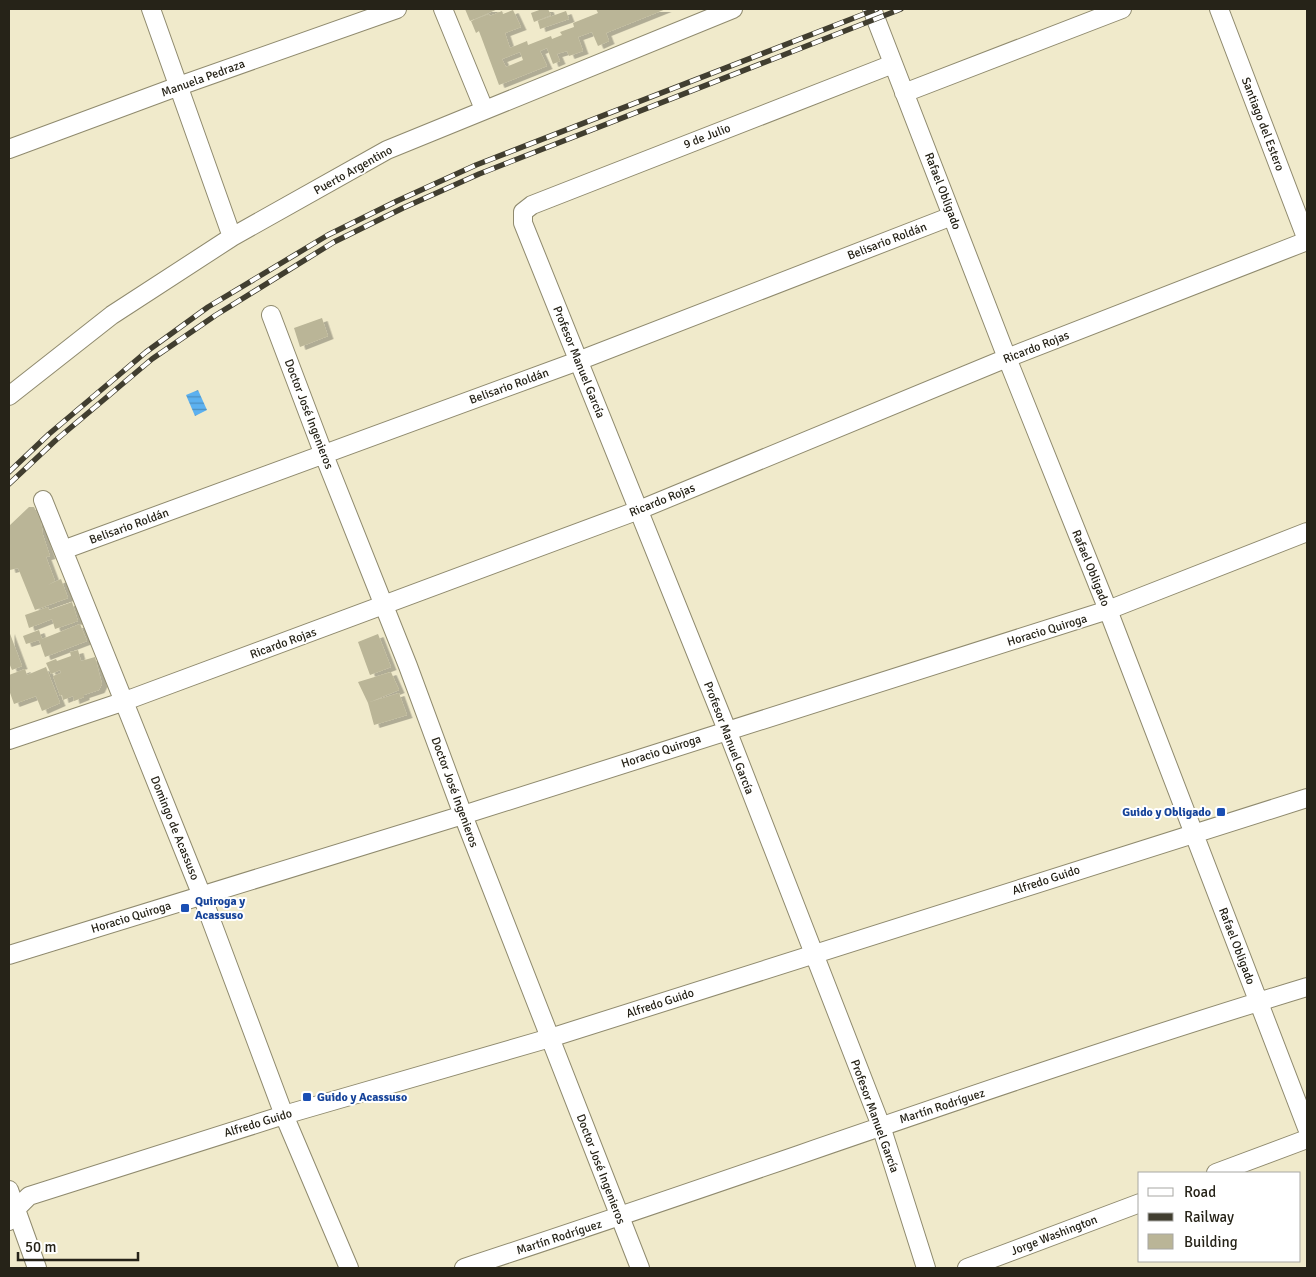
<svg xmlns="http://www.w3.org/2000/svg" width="1316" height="1277" viewBox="0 0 1316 1277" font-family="Signika,sans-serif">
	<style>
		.water { fill: url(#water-rules) }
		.building { fill: #bab597; fill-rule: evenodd; filter: url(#shadow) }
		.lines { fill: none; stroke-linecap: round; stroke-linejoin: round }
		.minor-casing { stroke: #8f8a6e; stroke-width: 20 }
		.minor { stroke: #fff; stroke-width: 18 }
		.rail-casing { stroke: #413e30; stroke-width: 5.5 }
		.rail { stroke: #fff; stroke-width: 4; stroke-dasharray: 11; stroke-linecap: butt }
		.transit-dot { fill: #1a4fb4; stroke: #fff; stroke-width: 2 }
		.labels { text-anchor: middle; stroke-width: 4; stroke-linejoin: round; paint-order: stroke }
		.street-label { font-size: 12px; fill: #262318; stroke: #fff }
		.transit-label { font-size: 12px; font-weight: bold; fill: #164399; stroke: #fff; text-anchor: start }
	</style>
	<defs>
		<pattern id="water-rules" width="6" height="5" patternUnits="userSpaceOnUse" patternTransform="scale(1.25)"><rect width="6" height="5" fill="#5cb1f0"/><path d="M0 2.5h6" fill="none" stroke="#4c90c1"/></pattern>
		<filter id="shadow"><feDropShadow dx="5.5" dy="3" stdDeviation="0" flood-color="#0004"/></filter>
	</defs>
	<rect width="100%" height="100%" fill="#f0eacb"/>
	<path class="water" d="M 198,390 L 207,410 L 195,416 L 186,395 Z"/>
	<path class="building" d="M 465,9 L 498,9 L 470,21 Z
		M 542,9 L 548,9 L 551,15 L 534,22 L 531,13 Z
		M 596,9 L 666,9 L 606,33 L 609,41 L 598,46 L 592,32 L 578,37 L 583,51 L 569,56 L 567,51 L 557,54 L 560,61 L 553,64 L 547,48 L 540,51 L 547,66 L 499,85 L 479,31 L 476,33 L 471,21 L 489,14 L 490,16 L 502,11 L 503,14 L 513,10 L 521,27 L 505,33 L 510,48 L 527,41 L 528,45 L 551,36 L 552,39 L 562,35 L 560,32 L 574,27 L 573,23 L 598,13 ZM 520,52 L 523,60 L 506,67 L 502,59 Z
		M 566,11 L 569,19 L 540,29 L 538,21 Z
		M 322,318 L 328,336 L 300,347 L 294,328 Z
		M 29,507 L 34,507 L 41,521 L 43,535 L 50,556 L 46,557 L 55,581 L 48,585 L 61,579 L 68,598 L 35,610 L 18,568 L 10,570 L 9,566 L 9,547 L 10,547 L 9,544 L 9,526 Z
		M 72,602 L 78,621 L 55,629 L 52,619 L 29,628 L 25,615 L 48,607 L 49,610 Z
		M 80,624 L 87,641 L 45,657 L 39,640 L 26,644 L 23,636 L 39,630 L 42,639 Z
		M 9,631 L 22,666 L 12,670 L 9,663 Z
		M 378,634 L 391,667 L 370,675 L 358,642 Z
		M 78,650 L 81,661 L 95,657 L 102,684 L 99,690 L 84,695 L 84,697 L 74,701 L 73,696 L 63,700 L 62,695 L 60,696 L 53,676 L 61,673 L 60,670 L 51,674 L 46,663 L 56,659 L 57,661 L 71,656 L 70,652 Z
		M 46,667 L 60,703 L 42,711 L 36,696 L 14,704 L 9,690 L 9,675 L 25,669 L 27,675 Z
		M 391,672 L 399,690 L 370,702 L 399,693 L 407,715 L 374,725 L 368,703 L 358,682 Z"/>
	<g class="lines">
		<g class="minor-casing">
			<path id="minor" d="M 151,9 L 232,237
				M 443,9 L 484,109
				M 872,9 L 1007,358 L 1108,610 L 1307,1128
				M 1219,9 L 1307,240
				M 893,64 L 532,205 L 523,212 L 523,223 L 727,730 L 881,1126 L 926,1268
				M 904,93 L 1122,9
				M 9,149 L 179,86 L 397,9
				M 271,315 L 324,455 L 408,666 L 463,815 L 640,1268
				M 9,396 L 112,315 L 232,237 L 387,150 L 733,9
				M 43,500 L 202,896 L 284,1115 L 349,1268
				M 63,550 L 578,361 L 952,216
				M 9,740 L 125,701 L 639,510 L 1007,358 L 1307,241
				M 9,955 L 463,815 L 1108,610 L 1307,532
				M 1216,1173 L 1307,1139
				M 9,1190 L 37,1268
				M 9,1221 L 16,1209 L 29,1196 L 284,1115 L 550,1038 L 1307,798
				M 464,1268 C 746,1176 1024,1073 1307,987
				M 967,1268 L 1140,1203"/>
		</g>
		<use href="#minor" class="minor"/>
		<g class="rail-casing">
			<path id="rail" d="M 9,472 L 49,434 L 146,352 L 208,307 L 328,235 L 397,201 L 476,165 L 877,9
				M 9,484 L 56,440 L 152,359 L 216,315 L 334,242 L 403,208 L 479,174 L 901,9"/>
		</g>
		<use href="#rail" class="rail"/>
	</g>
	<g class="transit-dot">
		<rect x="1216" y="807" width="10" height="10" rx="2.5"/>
		<rect x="180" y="903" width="10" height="10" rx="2.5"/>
		<rect x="302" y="1092" width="10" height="10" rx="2.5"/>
	</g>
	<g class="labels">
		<g class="street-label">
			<text transform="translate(203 78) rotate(-20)" y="4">Manuela Pedraza</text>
			<text transform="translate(1263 124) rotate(69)" y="4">Santiago del Estero</text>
			<text transform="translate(707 136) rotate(-21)" y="4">9 de Julio</text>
			<text transform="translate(353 170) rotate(-29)" y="4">Puerto Argentino</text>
			<text transform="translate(943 191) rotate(69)" y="4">Rafael Obligado</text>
			<text transform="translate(887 241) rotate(-21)" y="4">Belisario Roldán</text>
			<text transform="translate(1036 347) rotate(-21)" y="4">Ricardo Rojas</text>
			<text transform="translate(579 362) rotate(68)" y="4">Profesor Manuel García</text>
			<text transform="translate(509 386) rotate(-20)" y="4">Belisario Roldán</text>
			<text transform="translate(309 414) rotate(69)" y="4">Doctor José Ingenieros</text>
			<text transform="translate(662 500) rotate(-22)" y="4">Ricardo Rojas</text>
			<text transform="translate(129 526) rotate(-20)" y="4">Belisario Roldán</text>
			<text transform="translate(1091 568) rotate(68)" y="4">Rafael Obligado</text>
			<text transform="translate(1047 630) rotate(-17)" y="4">Horacio Quiroga</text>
			<text transform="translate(283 643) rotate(-20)" y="4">Ricardo Rojas</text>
			<text transform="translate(729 738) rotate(69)" y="4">Profesor Manuel García</text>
			<text transform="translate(661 751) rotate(-18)" y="4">Horacio Quiroga</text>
			<text transform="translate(455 792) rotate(70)" y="4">Doctor José Ingenieros</text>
			<text transform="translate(175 828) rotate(68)" y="4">Domingo de Acassuso</text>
			<text transform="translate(1046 880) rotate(-18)" y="4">Alfredo Guido</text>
			<text transform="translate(131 917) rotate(-17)" y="4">Horacio Quiroga</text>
			<text transform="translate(1237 946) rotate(69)" y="4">Rafael Obligado</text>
			<text transform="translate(660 1003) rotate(-18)" y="4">Alfredo Guido</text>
			<text transform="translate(942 1106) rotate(-18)" y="4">Martín Rodríguez</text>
			<text transform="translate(875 1116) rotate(70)" y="4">Profesor Manuel García</text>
			<text transform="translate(258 1123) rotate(-17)" y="4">Alfredo Guido</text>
			<text transform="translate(601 1169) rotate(69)" y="4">Doctor José Ingenieros</text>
			<text transform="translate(1054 1235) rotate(-21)" y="4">Jorge Washington</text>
			<text transform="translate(559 1237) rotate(-18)" y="4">Martín Rodríguez</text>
		</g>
		<g class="transit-label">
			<text x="1211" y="816" text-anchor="end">Guido y Obligado</text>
			<text x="195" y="905">Quiroga y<tspan x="195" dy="14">Acassuso</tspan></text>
			<text x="317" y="1101">Guido y Acassuso</text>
		</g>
	</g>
	<rect width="1316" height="1277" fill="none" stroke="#262318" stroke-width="20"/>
	<rect x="1138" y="1172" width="162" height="90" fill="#ffffff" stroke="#a8a7a3"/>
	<rect x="1148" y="1188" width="25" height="8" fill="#ffffff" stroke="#a8a7a3"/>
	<text x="1184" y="1197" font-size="15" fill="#262318">Road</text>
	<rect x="1148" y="1213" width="25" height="8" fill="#413e30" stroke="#a8a7a3"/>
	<text x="1184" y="1222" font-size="15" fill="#262318">Railway</text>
	<rect x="1148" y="1234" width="25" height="15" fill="#bab597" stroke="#a8a7a3"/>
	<text x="1184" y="1247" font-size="15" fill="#262318">Building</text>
	<path d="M18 1252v8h120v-8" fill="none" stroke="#262318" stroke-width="2.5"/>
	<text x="25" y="1252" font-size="15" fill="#262318" stroke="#ffffff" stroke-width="4" paint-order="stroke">50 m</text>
</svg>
